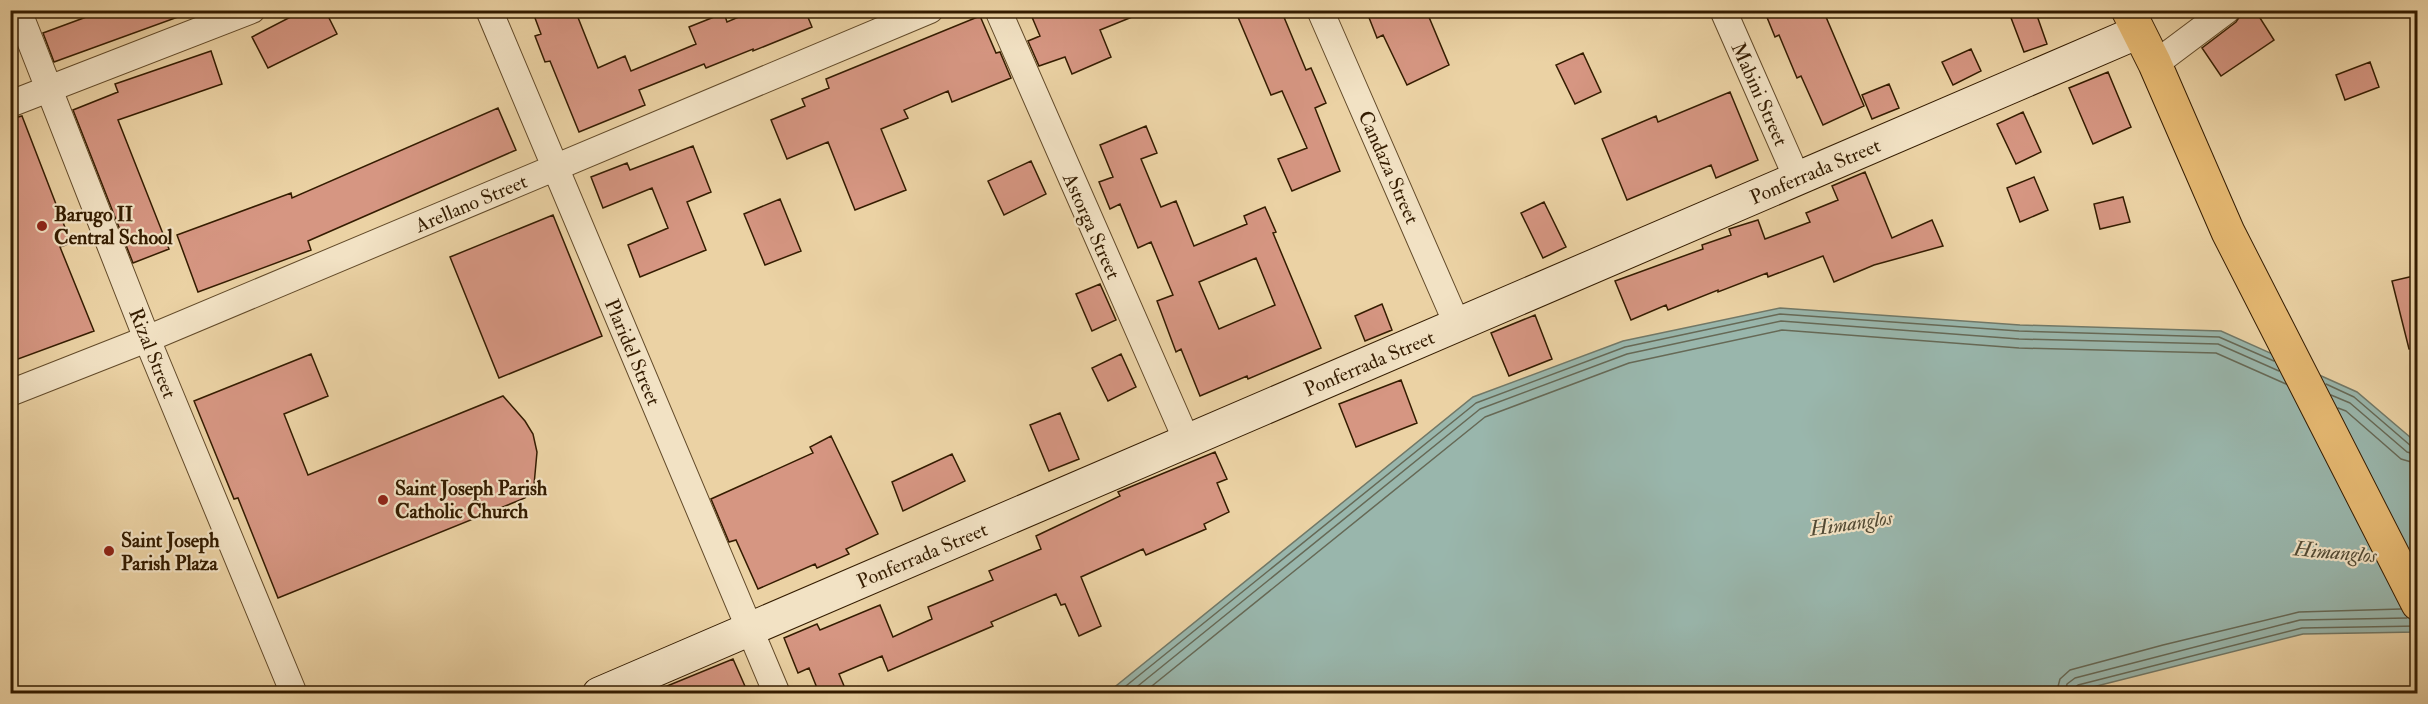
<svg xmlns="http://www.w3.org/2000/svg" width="2428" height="704" viewBox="0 0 2428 704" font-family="'IM FELL Double Pica',serif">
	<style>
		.water { fill: #99b6ac; stroke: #717867; stroke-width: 1.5 }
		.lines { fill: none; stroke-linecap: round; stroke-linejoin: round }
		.shore { stroke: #666956; stroke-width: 1.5 }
		.building { fill: #d69682; stroke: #341c00; stroke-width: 1.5; fill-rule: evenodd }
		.street-casing { stroke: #624a29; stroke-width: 28 }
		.secondary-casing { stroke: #341c00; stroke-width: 35 }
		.primary-casing { stroke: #341c00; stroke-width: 35 }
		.street { stroke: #f2e2c4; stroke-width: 26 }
		.secondary { stroke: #f2e2c4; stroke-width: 33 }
		.primary { stroke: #e6b972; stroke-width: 33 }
		.poi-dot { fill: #8f2418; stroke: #f2e2c4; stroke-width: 2 }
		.labels { text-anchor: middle; stroke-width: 4.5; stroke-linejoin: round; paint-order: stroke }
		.street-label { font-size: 20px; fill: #341c00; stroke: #f2e2c4 }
		.poi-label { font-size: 20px; font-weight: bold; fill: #341c00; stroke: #f2e2c4; text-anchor: start }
		.water-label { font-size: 21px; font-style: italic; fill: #524a34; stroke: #f2e2c4 }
	</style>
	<rect width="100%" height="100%" fill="#ebd2a4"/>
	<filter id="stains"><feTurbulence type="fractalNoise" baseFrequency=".00333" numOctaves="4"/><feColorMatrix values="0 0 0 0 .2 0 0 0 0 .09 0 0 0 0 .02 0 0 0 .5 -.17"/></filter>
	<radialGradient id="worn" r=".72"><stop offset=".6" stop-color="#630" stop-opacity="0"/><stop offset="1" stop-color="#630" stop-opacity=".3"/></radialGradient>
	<path class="water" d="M 1780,308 L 2020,325 L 2221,331 L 2357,392 L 2417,443 L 2417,632 L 2303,634 L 2069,693 L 1106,694 L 1473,397 L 1623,341 Z"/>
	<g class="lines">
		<path class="shore" d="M 2326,384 L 2354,397 L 2411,446 L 2418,447
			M 2331,395 L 2350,403 L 2407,452 L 2418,455
			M 2338,408 L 2346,411 L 2401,459 L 2418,464
			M 1116,694 L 1476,403 L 1625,347 L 1780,314 L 2019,331 L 2219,337 L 2274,361
			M 1128,694 L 1480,409 L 1627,354 L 1781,321 L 2019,339 L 2218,344 L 2279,371
			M 1142,694 L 1485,417 L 1629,363 L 1782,330 L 2019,348 L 2216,353 L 2286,384
			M 2056,694 L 2060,679 L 2070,670 L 2163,645 L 2299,612 L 2401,609
			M 2065,694 L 2067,684 L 2075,678 L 2300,620 L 2407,618
			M 2073,694 L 2074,688 L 2078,685 L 2302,628 L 2418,626"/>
	</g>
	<path class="building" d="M 87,10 L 189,10 L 189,13 L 54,62 L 43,33 L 89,16 Z
		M 304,10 L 325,10 L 337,34 L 268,68 L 252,37 Z
		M 532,10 L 575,10 L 598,68 L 625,56 L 631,71 L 696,44 L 689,27 L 724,13 L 727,22 L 755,10 L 805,10 L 812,27 L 753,51 L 753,49 L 706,68 L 704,64 L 639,90 L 645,105 L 579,132 L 550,61 L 545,62 L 535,36 L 541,34 Z
		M 1029,10 L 1147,10 L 1147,11 L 1100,30 L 1111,57 L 1072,74 L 1065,57 L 1039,66 L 1028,41 L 1040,36 Z
		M 1235,10 L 1281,10 L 1306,70 L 1311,68 L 1326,103 L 1315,108 L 1340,171 L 1292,191 L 1278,159 L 1307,148 L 1282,91 L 1271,95 Z
		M 1366,10 L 1426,10 L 1449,65 L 1407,85 L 1383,35 L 1377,38 Z
		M 1764,10 L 1823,10 L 1864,106 L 1823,125 L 1801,76 L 1797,78 L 1779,35 L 1775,37 Z
		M 2008,10 L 2035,10 L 2047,44 L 2024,52 Z
		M 2244,10 L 2255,10 L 2274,40 L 2221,76 L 2202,48 L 2236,22 Z
		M 980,16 L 996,53 L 1000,52 L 1011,78 L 952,102 L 948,91 L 904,110 L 908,118 L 881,129 L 906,190 L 855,210 L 828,142 L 787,159 L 771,120 L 805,106 L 802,99 L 829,88 L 826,79 Z
		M 1971,49 L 1981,71 L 1953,85 L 1942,62 Z
		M 211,51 L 222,84 L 118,120 L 169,249 L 133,263 L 73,110 L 118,92 L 115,84 Z
		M 1583,53 L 1601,92 L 1575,104 L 1556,65 Z
		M 2370,62 L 2379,87 L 2345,100 L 2336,75 Z
		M 2108,72 L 2131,127 L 2093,144 L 2069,88 Z
		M 1889,84 L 1899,108 L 1872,119 L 1862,95 Z
		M 1730,92 L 1758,160 L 1716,178 L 1711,165 L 1627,200 L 1602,139 L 1656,116 L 1658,122 Z
		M 498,108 L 516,150 L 308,241 L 311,250 L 198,292 L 177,235 L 291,193 L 292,198 Z
		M 2023,112 L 2041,152 L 2016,164 L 1997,124 Z
		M 22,116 L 71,243 L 60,247 L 94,331 L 10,362 L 10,119 Z
		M 1146,126 L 1157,153 L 1141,159 L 1161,207 L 1176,201 L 1194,246 L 1247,224 L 1244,216 L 1265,207 L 1276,232 L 1273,233 L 1321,348 L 1248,379 L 1247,376 L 1200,396 L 1181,349 L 1176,352 L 1157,301 L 1173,295 L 1151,242 L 1138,248 L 1120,204 L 1110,209 L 1099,182 L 1113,177 L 1100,145 ZM 1256,258 L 1275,305 L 1219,329 L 1199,282 Z
		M 693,146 L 711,192 L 687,202 L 706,250 L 640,277 L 628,245 L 668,228 L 652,188 L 603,208 L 591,177 L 627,163 L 630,170 Z
		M 1031,161 L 1046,194 L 1004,215 L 988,181 Z
		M 1865,172 L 1892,238 L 1932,220 L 1943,246 L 1874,265 L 1834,282 L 1823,256 L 1768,277 L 1767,273 L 1718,292 L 1718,290 L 1668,310 L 1666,305 L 1631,320 L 1615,281 L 1703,249 L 1702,245 L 1731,235 L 1729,229 L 1758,220 L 1765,239 L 1810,222 L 1806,213 L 1838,200 L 1832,186 Z
		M 2034,177 L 2048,210 L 2020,222 L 2007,188 Z
		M 2123,197 L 2130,222 L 2100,229 L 2094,204 Z
		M 780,199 L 801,251 L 765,265 L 744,214 Z
		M 1544,202 L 1566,247 L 1543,258 L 1521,213 Z
		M 553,215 L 602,336 L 499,378 L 450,257 Z
		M 2418,275 L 2418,348 L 2409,349 L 2392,281 Z
		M 1100,284 L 1116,320 L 1092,331 L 1076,294 Z
		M 1382,304 L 1392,330 L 1365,341 L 1355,316 Z
		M 1535,315 L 1552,359 L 1509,376 L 1491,333 Z
		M 311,354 L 328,396 L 284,414 L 308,475 L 503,396 L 525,421 L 533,434 L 537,452 L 534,485 L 525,498 L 278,598 L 238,498 L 234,499 L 194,401 Z
		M 1121,354 L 1136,387 L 1108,401 L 1092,368 Z
		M 1401,380 L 1417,423 L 1356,447 L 1339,404 Z
		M 1060,413 L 1079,459 L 1049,471 L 1030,425 Z
		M 831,436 L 878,534 L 846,549 L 849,554 L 817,568 L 815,564 L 758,589 L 736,540 L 729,542 L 711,499 L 813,453 L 810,447 Z
		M 1215,452 L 1227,479 L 1217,483 L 1229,512 L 1204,524 L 1206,529 L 1146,555 L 1143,549 L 1081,577 L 1101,626 L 1079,636 L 1065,604 L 1061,605 L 1056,594 L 991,622 L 993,626 L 888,671 L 882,656 L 839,674 L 847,693 L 819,693 L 809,668 L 798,673 L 784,638 L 817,624 L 820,630 L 880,605 L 893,637 L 932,619 L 928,607 L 993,580 L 989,571 L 1041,549 L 1036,536 L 1120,496 L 1118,492 Z
		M 952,454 L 965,481 L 903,511 L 892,482 Z
		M 733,659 L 748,693 L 650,693 Z"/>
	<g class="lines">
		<g class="street-casing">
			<path id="street" d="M 18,10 L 147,339 L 294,694
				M 489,10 L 777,694
				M 998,10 L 1187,441
				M 1320,10 L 1457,324
				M 1723,10 L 1797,178
				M 2155,64 L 2227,10
				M 10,104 L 252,10
				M 10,393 L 147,339 L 930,10"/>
		</g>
		<g class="secondary-casing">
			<path id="secondary" d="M 599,694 L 2138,32"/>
		</g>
		<g class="primary-casing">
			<path id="primary" d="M 2128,10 L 2155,64 L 2228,232 L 2418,604"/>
		</g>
		<use href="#street" class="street"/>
		<use href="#secondary" class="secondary"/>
		<use href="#primary" class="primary"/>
	</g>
	<g class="poi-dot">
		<circle cx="42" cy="226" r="6"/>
		<circle cx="383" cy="500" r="6"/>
		<circle cx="109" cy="551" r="6"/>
	</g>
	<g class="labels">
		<g class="street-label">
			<text transform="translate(1760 94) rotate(66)" y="7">Mabini Street</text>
			<text transform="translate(1389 167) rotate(66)" y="7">Candaza Street</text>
			<text transform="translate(1815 171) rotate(-23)" y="7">Ponferrada Street</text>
			<text transform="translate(471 203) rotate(-23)" y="7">Arellano Street</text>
			<text transform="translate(1092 226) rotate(66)" y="7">Astorga Street</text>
			<text transform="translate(633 352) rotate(67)" y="7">Plaridel Street</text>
			<text transform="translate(153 353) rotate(68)" y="7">Rizal Street</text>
			<text transform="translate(1369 363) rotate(-23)" y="7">Ponferrada Street</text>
			<text transform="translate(922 555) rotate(-23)" y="7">Ponferrada Street</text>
		</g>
		<g class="poi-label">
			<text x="54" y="221">Barugo II<tspan x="54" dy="23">Central School</tspan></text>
			<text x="395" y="495">Saint Joseph Parish<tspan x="395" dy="23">Catholic Church</tspan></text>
			<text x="121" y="547">Saint Joseph<tspan x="121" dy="23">Parish Plaza</tspan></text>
		</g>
		<g class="water-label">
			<text transform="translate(1851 523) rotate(-8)" y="7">Himanglos</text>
			<text transform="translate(2335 552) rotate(5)" y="7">Himanglos</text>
		</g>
	</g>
	<rect width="2428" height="704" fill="none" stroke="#ebd2a4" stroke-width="36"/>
	<rect x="12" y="12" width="2404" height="680" fill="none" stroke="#341c00" stroke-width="3"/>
	<rect x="18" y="18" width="2392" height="668" fill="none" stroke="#341c00" stroke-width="1.5"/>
	<rect width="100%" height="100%" filter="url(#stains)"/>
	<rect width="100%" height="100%" fill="url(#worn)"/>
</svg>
